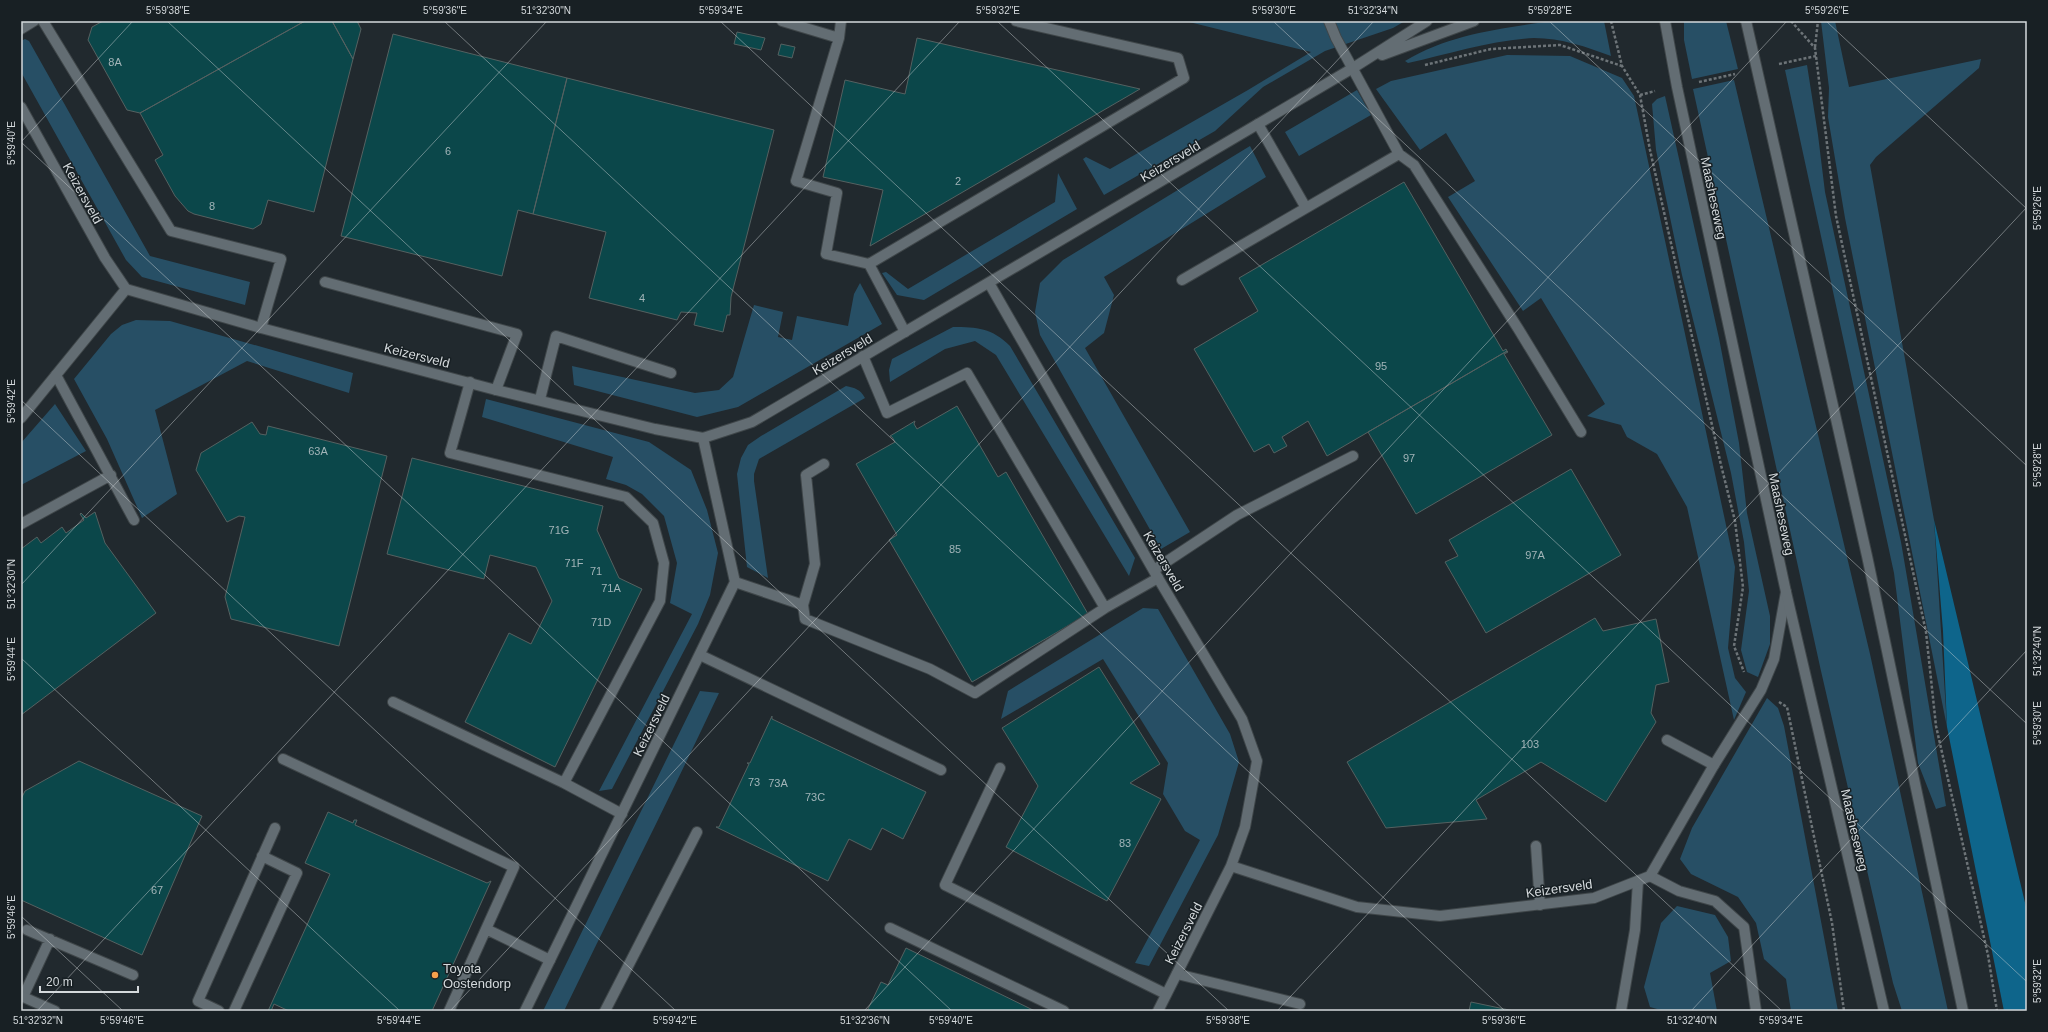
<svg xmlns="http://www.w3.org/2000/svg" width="2048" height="1032" viewBox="0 0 2048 1032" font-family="Helvetica,sans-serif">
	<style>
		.green { fill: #274f65 }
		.forest { fill: #0e658b }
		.building { fill: #0b474a; stroke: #556161 }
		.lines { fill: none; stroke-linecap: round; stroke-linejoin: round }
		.lane-casing { stroke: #3f4649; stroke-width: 12 }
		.street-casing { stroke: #3f4649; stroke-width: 12 }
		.secondary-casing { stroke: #3f4649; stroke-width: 12 }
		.path { stroke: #6d7478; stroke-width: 2.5; stroke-dasharray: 3 2; stroke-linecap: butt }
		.lane { stroke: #636d73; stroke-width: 10 }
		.street { stroke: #636d73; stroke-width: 10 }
		.secondary { stroke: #636d73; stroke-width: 10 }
		.ticks { fill: none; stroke: #d4d9dc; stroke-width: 1; stroke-opacity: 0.45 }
		.poi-dot { fill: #f8a04b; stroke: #182024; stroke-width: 1.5 }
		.labels { text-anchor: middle; stroke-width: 3; stroke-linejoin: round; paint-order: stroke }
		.number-label { font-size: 11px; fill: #a2b4b8 }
		.street-label { font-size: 13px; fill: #d4d9dc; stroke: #182024 }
		.poi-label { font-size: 13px; fill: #d4d9dc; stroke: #182024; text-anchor: start }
		.neatline { fill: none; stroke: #d4d9dc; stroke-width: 1.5 }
		.ticks-label { font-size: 10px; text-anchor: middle; fill: #d4d9dc }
	</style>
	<rect width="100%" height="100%" fill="#21292e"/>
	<path class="green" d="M 1185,21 L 1405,21 L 1393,28 L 1325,51 L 1263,87 L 1215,131 L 1104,195 L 1083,159 L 1086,157 L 1110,169 L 1248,90 L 1311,52 Z
		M 1551,21 L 1604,21 L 1611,56 C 1587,47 1561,38 1534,38 C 1492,40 1449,54 1408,63 L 1405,61 C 1450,34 1500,29 1551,21 Z
		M 1684,21 L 1726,21 L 1738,69 L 1692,79 L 1684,40 Z
		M 1821,21 L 1835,21 L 1849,87 L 1981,59 L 1979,68 L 1876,157 L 1870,165 L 1934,520 L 1947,727 L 1845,218 L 1828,117 L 1829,88 Z
		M 25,39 L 29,41 L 150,256 L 250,282 L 245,305 L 142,277 L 126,260 L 21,72 L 21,41 Z
		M 1507,55 L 1570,56 L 1622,78 L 1634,96 L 1735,567 L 1728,648 L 1735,678 L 1746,692 L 1734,720 L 1687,507 L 1657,454 L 1627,437 L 1621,425 L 1587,416 L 1605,404 L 1541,298 L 1523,311 L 1448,197 L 1475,181 L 1446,133 L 1420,150 L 1376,89 L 1391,81 Z
		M 1807,65 L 1818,135 L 1825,192 L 1901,542 L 1946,806 L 1936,809 L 1918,763 L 1894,573 L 1785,70 Z
		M 1734,80 L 1870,654 L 1948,1011 L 1902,1011 L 1893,983 L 1821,671 L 1693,89 Z
		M 1357,90 L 1371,115 L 1299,156 L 1285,132 Z
		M 1665,96 L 1719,338 L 1739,443 L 1747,513 L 1770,616 L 1770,644 L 1758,677 L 1747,672 L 1741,650 L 1749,591 L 1744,542 L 1731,473 L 1682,275 L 1656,150 L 1652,104 L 1657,99 Z
		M 1250,146 L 1266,177 L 1104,277 L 1114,295 L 1104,333 L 1085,348 L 1190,532 L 1161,549 L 1040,335 L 1035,312 L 1040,283 L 1063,260 Z
		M 1058,173 L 1077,209 L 924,300 L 897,295 L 882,273 L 886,272 L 908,289 L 1055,202 Z
		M 860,283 L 882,324 L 738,407 L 697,417 L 574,385 L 572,366 L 695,393 L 719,390 L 733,377 L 754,305 L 783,312 L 778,337 L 792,340 L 797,316 L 848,326 L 854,294 Z
		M 136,320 L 170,321 L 353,373 L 349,393 L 247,361 L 155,410 L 177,494 L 142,518 L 107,439 L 74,379 L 111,334 L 122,325 Z
		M 953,327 C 977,327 992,328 1010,346 L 1135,558 L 1129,576 L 996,355 L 975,341 L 945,349 L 890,382 L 889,370 L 892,359 Z
		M 846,386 C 855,388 860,389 865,398 L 759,459 L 754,474 L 754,481 L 768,578 L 747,567 L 737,474 L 741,458 L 748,445 L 761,436 Z
		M 486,399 L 649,442 L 691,470 L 707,510 L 718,553 L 710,595 L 698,624 L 612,789 L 599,791 L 692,614 L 670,603 L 677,563 L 664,516 L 642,494 L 626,485 L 606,479 L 613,457 L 482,417 Z
		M 55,404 L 86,451 L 21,485 L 21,443 Z
		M 1143,608 L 1158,609 L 1230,734 L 1239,762 L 1218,835 L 1149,966 L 1135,963 L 1200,840 L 1185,831 L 1163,794 L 1168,763 L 1103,659 L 1001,719 L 1008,691 Z
		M 700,691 L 719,693 C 669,800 615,905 564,1011 L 543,1011 Z
		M 1767,698 L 1778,708 L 1784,726 L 1838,1011 L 1791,1011 L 1786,979 L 1764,959 L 1756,923 L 1738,897 L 1691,874 L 1680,859 L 1692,828 Z
		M 1677,906 L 1715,915 L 1728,937 L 1731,961 L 1710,973 L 1717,1011 L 1664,1011 L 1650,1007 L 1644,987 L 1661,923 Z"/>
	<path class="forest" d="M 1934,520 L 2027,911 L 2027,1011 L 2004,1011 L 1947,727 L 1943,631 Z"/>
	<path class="building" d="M 103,21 L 305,21 L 140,113 L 127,110 L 88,40 L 92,27 Z
		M 305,21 L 332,21 L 353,59 L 314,212 L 268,200 L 261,224 L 253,229 L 194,214 L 188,211 L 175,196 L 155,160 L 163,155 L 140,113 Z
		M 332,21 L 357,21 L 361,29 L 353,59 Z
		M 737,32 L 765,38 L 761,50 L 734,44 Z
		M 393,34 L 567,78 L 533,214 L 518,210 L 502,276 L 341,236 Z
		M 917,38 L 1140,89 L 870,246 L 883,190 L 823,177 L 845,80 L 905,94 Z
		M 781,44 L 795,47 L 792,58 L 778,55 Z
		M 567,78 L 774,130 L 731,297 L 730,315 L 727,315 L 723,332 L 694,325 L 697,313 L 681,312 L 677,320 L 589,298 L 606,232 L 533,214 Z
		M 1404,182 L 1503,351 L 1506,349 L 1507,351 L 1327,456 L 1308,421 L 1282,437 L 1287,446 L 1274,453 L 1269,444 L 1254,452 L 1194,349 L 1258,311 L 1239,278 Z
		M 1507,351 L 1508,352 L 1504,354 L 1552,435 L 1416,514 L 1368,432 Z
		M 957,406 L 998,477 L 1006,472 L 1088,614 L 972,682 L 889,540 L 897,535 L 856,464 L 895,442 L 892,437 L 890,436 L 915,421 L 914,424 L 917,429 Z
		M 252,422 L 260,434 L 266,435 L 268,426 L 387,456 L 339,646 L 231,619 L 225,597 L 245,517 L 239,516 L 227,522 L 196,470 L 201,453 Z
		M 412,458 L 603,506 L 597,530 L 619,578 L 642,589 L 555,767 L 465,722 L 509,633 L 531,644 L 552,601 L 536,567 L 490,555 L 484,579 L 387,554 Z
		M 1571,469 L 1621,555 L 1486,633 L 1445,562 L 1458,556 L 1449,540 Z
		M 95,512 L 105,543 L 156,613 L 21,715 L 21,549 L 37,537 L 41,543 L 62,527 L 66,533 L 84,520 L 80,514 L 81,513 L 86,518 Z
		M 1595,618 L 1603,631 L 1656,619 L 1669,682 L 1656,685 L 1651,713 L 1656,722 L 1606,802 L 1541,762 L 1476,800 L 1487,819 L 1386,828 L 1347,762 Z
		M 1099,667 L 1160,764 L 1130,783 L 1161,799 L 1107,901 L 1006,847 L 1038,786 L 1002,728 Z
		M 772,716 L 772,719 L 926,792 L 903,839 L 882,828 L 871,850 L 849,839 L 828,881 L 716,827 L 719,827 L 749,764 L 747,763 L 750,763 Z
		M 79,761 L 202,816 L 142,955 L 21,900 L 21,799 L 25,791 Z
		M 328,812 L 353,823 L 354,820 L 357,820 L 355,825 L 487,883 L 491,881 L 432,1011 L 289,1011 L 274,1004 L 271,1011 L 268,1011 L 330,874 L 305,863 Z
		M 906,948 L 1035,1011 L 867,1011 L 881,982 L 888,985 Z
		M 1471,1002 L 1514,1011 L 1469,1011 Z"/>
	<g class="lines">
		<g class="lane-casing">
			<path id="lane" d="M 43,21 L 171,231 L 281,259 L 261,328
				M 782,21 L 839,38
				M 841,21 L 839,38 L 796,181 L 837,193 L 826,254 L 869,264 L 905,332
				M 1329,21 L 1336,38 L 1399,154 L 1414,165 L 1519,330 L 1581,432
				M 21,29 L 34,21
				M 1258,124 L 1306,208
				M 869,264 L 1184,78 L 1178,58 L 1016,21
				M 1182,280 L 1399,154
				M 325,282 L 517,334 L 496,390
				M 863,356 L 887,413 L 967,373 L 1105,608
				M 56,375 L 134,520
				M 470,382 L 450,453 L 626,497 L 653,523 L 664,563 L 660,601 L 564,783
				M 540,399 L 556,336 L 671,373
				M 21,524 L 111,475
				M 1154,570 L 1237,515 L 1353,456
				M 735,582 L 803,605 L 815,564 L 806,475 L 824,464
				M 803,605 L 805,619 L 930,669 L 975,693 L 1105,608 L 1158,578
				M 700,655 L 941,770
				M 393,702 L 564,783 L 622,814
				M 1667,740 L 1714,765
				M 283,759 L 514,867 L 449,1011
				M 1000,768 L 945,885 L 1166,994
				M 1536,846 L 1540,905
				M 1650,876 L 1679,891 L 1715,901 L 1744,927 L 1756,1011
				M 890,928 L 1064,1011
				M 486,929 L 550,960
				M 27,930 L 133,975
				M 1177,974 L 1300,1004
				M 23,997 L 50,939
				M 219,1011 L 198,1001 L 275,828
				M 234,1011 L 297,873 L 262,856
				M 605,1011 L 697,832
				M 1621,1011 L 1635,930 L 1638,881"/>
		</g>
		<g class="street-casing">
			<path id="street" d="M 1382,55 L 1474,21
				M 21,107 L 105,258 L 126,289 L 261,328 L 496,390 L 655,429 L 703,438 L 752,422 L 1353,68 L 1427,21
				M 989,283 L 1158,578 L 1242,719 L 1257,761 L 1245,827 L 1231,866 L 1158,1011
				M 21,418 L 126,289
				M 1231,866 L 1357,907 L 1440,916 L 1594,898 L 1650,876 L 1714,765 L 1761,690 L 1774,659 L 1786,592
				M 21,996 L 55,1011
				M 525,1011 L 735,582 L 703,438"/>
		</g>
		<g class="secondary-casing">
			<path id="secondary" d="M 1665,21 L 1677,87 L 1786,592 L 1884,1011
				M 1746,21 L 1867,556 L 1963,1011"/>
		</g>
		<path class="path" d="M 1611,21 L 1622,66 L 1640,95 L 1650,150 L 1721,465 L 1735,521 L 1743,587 L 1734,646 L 1744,672
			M 1791,21 L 1815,48 L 1836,216 L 1926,632 L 1936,726 L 1988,955 L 1997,1011
			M 1815,47 L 1818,21
			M 1779,64 L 1816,56
			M 1425,65 L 1491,49 L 1560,45 L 1622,66
			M 1699,82 L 1735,74
			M 1640,95 L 1655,91
			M 1779,702 L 1787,707 L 1832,923 L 1844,1011"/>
		<use href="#lane" class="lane"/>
		<use href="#street" class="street"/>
		<use href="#secondary" class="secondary"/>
	</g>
	<path class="ticks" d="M 167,21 L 1229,1011M 444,21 L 1505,1011M 720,21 L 1782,1011M 997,21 L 2027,982M 1273,21 L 2027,724M 1549,21 L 2027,466M 1826,21 L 2027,209M 21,142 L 952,1011M 21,142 L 133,21M 21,400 L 676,1011M 21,585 L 547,21M 21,658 L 400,1011M 21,916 L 123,1011M 37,1011 L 960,21M 450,1011 L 1374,21M 864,1011 L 1787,21M 1277,1011 L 2027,207M 1691,1011 L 2027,650"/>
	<circle class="poi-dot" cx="435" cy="975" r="4"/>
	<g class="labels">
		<g class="number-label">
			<text x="115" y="66">8A</text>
			<text x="448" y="155">6</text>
			<text x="958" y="185">2</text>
			<text x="212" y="210">8</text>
			<text x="642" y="302">4</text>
			<text x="1381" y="370">95</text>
			<text x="318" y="455">63A</text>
			<text x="1409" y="462">97</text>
			<text x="559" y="534">71G</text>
			<text x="955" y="553">85</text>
			<text x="1535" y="559">97A</text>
			<text x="574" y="567">71F</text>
			<text x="596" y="575">71</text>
			<text x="611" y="592">71A</text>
			<text x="601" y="626">71D</text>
			<text x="1530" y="748">103</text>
			<text x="754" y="786">73</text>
			<text x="778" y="787">73A</text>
			<text x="815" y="801">73C</text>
			<text x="1125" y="847">83</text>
			<text x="157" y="894">67</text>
		</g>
		<g class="street-label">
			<text transform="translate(1170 161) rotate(-31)" y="5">Keizersveld</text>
			<text transform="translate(83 193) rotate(61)" y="5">Keizersveld</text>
			<text transform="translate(1714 198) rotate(78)" y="5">Maasheseweg</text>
			<text transform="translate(842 354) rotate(-31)" y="5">Keizersveld</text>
			<text transform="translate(417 355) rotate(14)" y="5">Keizersveld</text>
			<text transform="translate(1782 514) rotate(78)" y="5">Maasheseweg</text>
			<text transform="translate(1164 561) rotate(60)" y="5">Keizersveld</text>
			<text transform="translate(651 725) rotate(-64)" y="5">Keizersveld</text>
			<text transform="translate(1855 830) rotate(77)" y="5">Maasheseweg</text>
			<text transform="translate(1559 888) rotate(-8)" y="5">Keizersveld</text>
			<text transform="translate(1183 933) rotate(-63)" y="5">Keizersveld</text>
		</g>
		<g class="poi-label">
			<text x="443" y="973">Toyota<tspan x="443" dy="15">Oostendorp</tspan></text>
		</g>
	</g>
	<rect width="2048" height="1032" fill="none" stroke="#182024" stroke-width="44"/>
	<path d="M40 986v6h98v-6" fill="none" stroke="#d4d9dc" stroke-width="2"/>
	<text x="46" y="986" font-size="12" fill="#d4d9dc" stroke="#182024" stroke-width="3" paint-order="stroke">20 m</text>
	<rect x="22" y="22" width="2004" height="988" class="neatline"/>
	<g class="ticks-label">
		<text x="168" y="14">5°59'38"E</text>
		<text x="445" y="14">5°59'36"E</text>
		<text x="546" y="14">51°32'30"N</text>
		<text x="721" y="14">5°59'34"E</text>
		<text x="998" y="14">5°59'32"E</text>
		<text x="1274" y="14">5°59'30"E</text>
		<text x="1373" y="14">51°32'34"N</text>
		<text x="1550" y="14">5°59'28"E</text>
		<text x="1827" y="14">5°59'26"E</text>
		<text transform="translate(11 143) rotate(-90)" y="4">5°59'40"E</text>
		<text transform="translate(2037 208) rotate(-90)" y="4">5°59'26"E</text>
		<text transform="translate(11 401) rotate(-90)" y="4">5°59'42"E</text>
		<text transform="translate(2037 465) rotate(-90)" y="4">5°59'28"E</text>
		<text transform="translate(11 584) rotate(-90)" y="4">51°32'30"N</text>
		<text transform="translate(2037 651) rotate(-90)" y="4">51°32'40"N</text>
		<text transform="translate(11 659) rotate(-90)" y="4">5°59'44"E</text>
		<text transform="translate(2037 723) rotate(-90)" y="4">5°59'30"E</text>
		<text transform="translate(11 917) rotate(-90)" y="4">5°59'46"E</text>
		<text transform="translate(2037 981) rotate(-90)" y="4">5°59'32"E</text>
		<text x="38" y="1024">51°32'32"N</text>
		<text x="122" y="1024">5°59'46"E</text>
		<text x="399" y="1024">5°59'44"E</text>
		<text x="675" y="1024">5°59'42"E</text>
		<text x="865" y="1024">51°32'36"N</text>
		<text x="951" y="1024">5°59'40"E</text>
		<text x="1228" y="1024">5°59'38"E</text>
		<text x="1504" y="1024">5°59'36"E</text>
		<text x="1692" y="1024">51°32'40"N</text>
		<text x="1781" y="1024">5°59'34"E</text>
	</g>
</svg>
